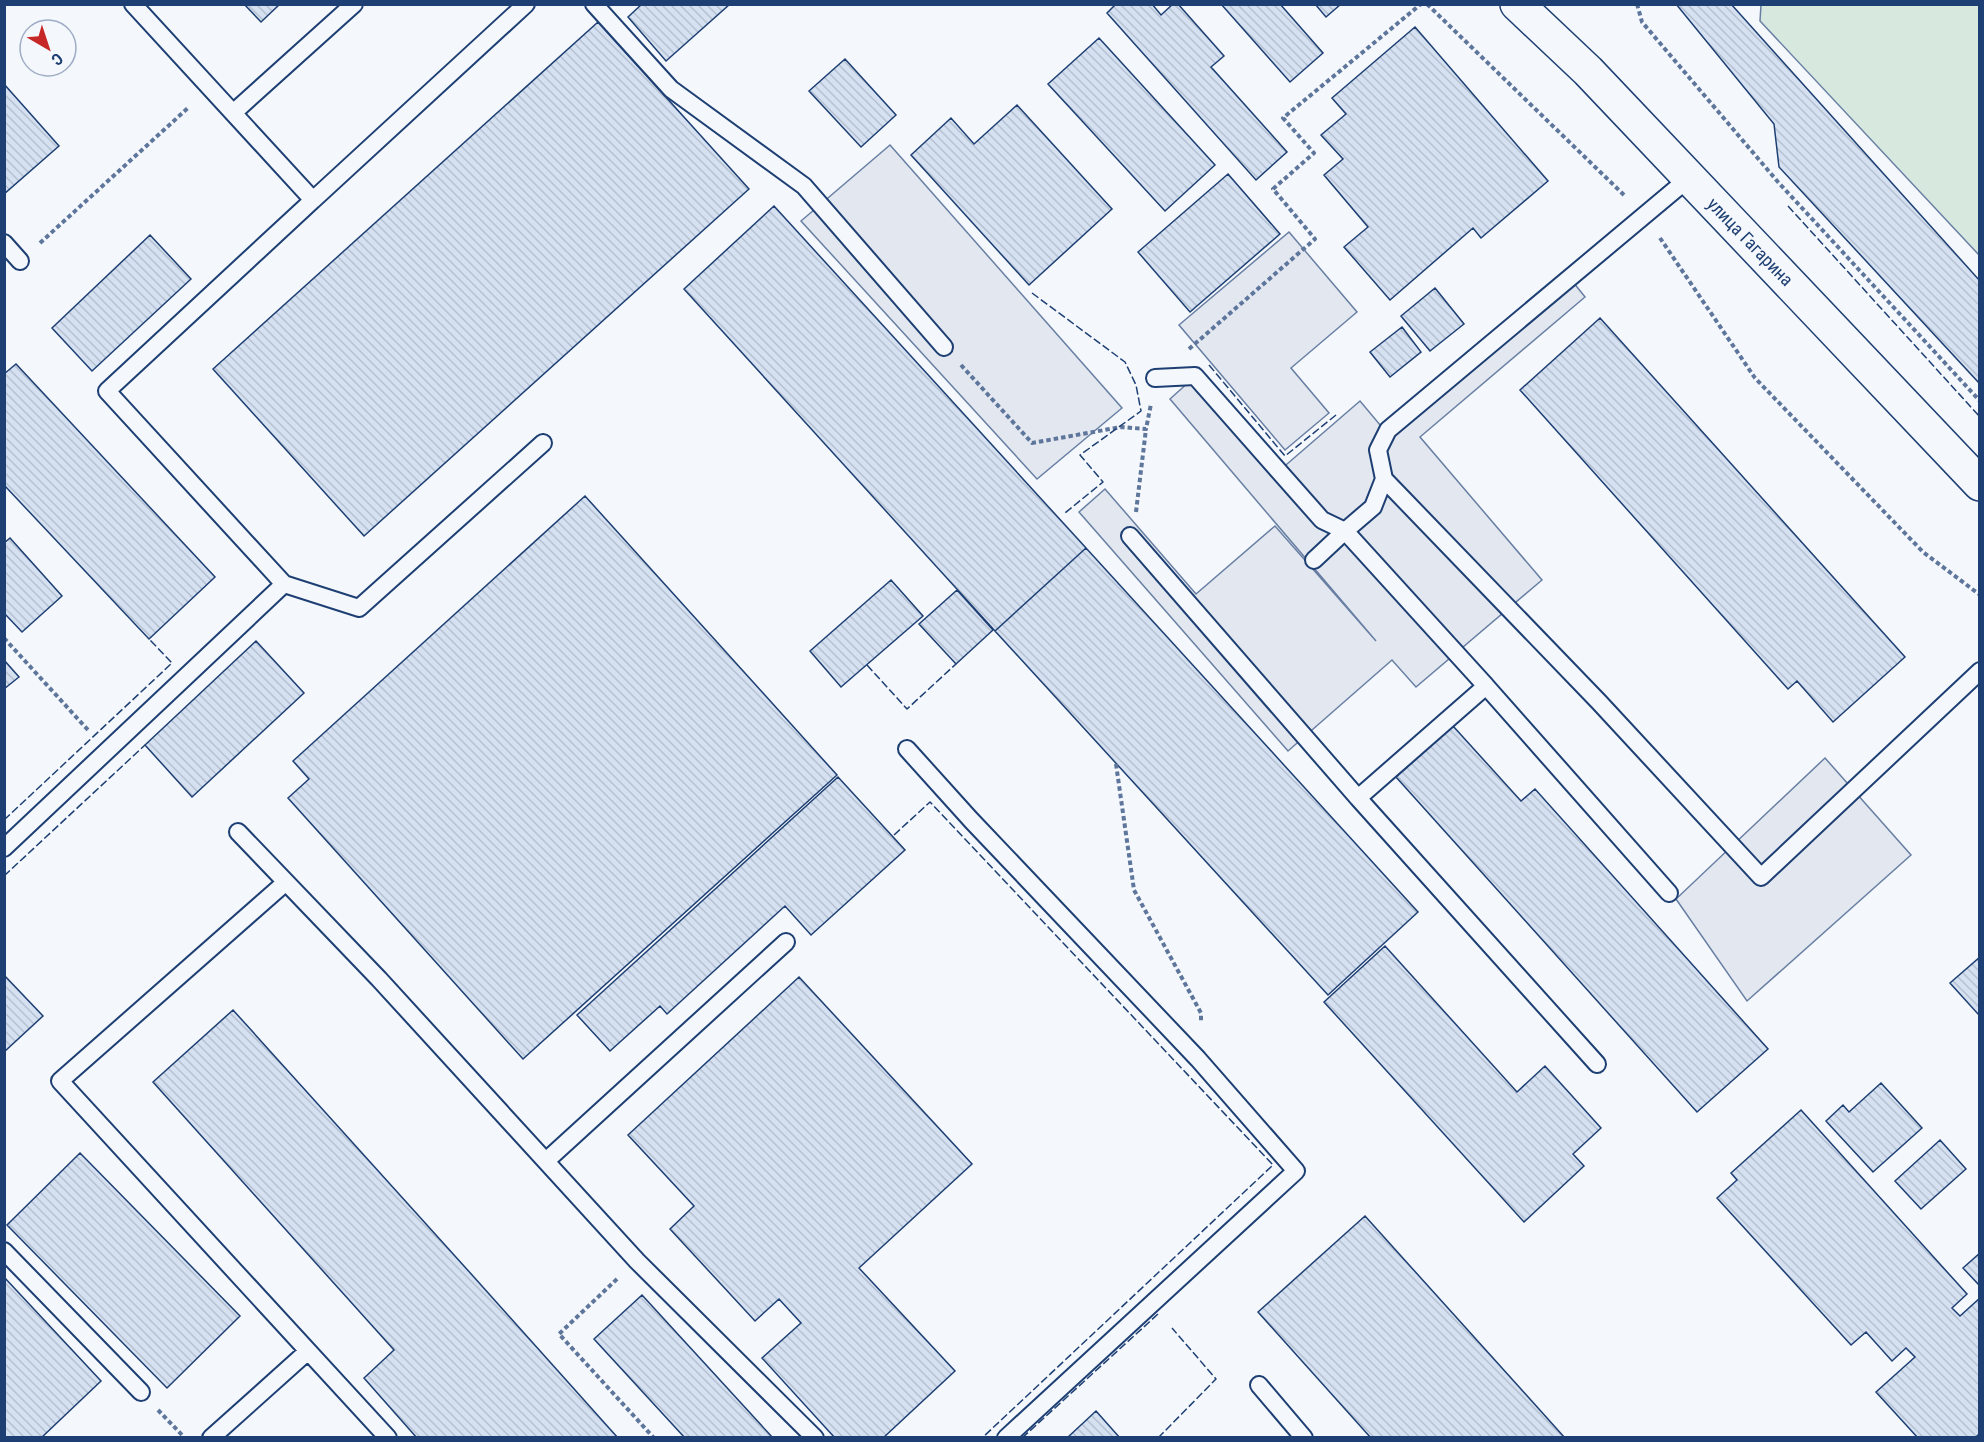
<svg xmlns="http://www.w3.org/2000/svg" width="1984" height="1442" viewBox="0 0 1984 1442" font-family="'Roboto Condensed',sans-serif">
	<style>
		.garden { fill: #d7e8df; stroke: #687fa3; stroke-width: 1.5 }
		.parking { fill: #e3e8f0; stroke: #687fa3; stroke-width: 1.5 }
		.building { fill: url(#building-back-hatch); stroke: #1d3f73; stroke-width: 1.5 }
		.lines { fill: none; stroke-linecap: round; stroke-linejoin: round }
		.service-casing { stroke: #1d3f73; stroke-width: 20 }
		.primary-casing { stroke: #1d3f73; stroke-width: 36 }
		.path { stroke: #5e769c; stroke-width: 4; stroke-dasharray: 4.5 3; stroke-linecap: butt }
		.service { stroke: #f4f7fb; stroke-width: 16 }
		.primary { stroke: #f4f7fb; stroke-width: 33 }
		.fence { stroke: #1d3f73; stroke-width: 1.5; stroke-dasharray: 8 3; stroke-linecap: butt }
		.labels { text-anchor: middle; stroke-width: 4.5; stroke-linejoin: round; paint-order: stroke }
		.street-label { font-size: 18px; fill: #1d3f73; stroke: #f4f7fb }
	</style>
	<defs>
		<pattern id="building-back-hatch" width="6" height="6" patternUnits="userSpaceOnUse" patternTransform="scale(1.5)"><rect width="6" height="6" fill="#d5e0f0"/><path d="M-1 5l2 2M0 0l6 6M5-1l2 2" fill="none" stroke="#b6c1d1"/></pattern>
	</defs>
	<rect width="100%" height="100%" fill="#f4f7fb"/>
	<path class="garden" d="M 1761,5 L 1979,5 L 1979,255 L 1760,21 Z"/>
	<path class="parking" d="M 890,145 L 1122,408 L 1037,479 L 801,221 Z
		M 1289,232 L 1357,312 L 1291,368 L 1329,413 L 1285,450 L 1179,325 Z
		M 1573,282 L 1585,297 L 1420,437 L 1542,580 L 1416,687 L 1392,660 L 1288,751 L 1079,512 L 1105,489 L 1196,594 L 1275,526 L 1376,641 L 1170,399 L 1190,381 L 1272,477 L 1360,401 L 1391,438 Z
		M 1825,758 L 1911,855 L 1747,1001 L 1676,899 Z"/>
	<path class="building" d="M 244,4 L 280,4 L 261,22 Z
		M 642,4 L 730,4 L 666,61 L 628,17 Z
		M 1116,4 L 1152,4 L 1161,15 L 1173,4 L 1178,4 L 1224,56 L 1211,67 L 1287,152 L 1256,180 L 1107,13 Z
		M 1221,4 L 1280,4 L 1323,53 L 1290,82 Z
		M 1315,4 L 1341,4 L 1326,17 Z
		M 1676,4 L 1731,4 L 1980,281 L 1980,384 L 1779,167 L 1774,124 Z
		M 598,22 L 749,189 L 364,536 L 213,369 Z
		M 1415,27 L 1548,181 L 1481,238 L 1473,228 L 1390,300 L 1344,247 L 1368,227 L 1324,175 L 1343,159 L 1321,135 L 1346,114 L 1332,98 Z
		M 1099,38 L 1215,165 L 1165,211 L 1048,84 Z
		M 845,59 L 896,115 L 861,147 L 809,91 Z
		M 4,84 L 59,146 L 4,194 Z
		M 1017,105 L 1112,209 L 1029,285 L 911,155 L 951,118 L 974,144 Z
		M 1228,174 L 1280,234 L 1190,312 L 1138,252 Z
		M 774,206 L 1086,548 L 995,631 L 684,289 Z
		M 150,235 L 191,279 L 92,371 L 52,328 Z
		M 1435,288 L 1464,324 L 1430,351 L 1401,316 Z
		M 1600,318 L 1905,657 L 1833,722 L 1797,681 L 1788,689 L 1520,390 Z
		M 1402,327 L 1421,352 L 1390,377 L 1370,352 Z
		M 16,364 L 215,577 L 149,639 L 4,485 L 4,374 Z
		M 585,496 L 837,775 L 523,1059 L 288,798 L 309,779 L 293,761 Z
		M 10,538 L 62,596 L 22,632 L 4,613 L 4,543 Z
		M 1086,548 L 1418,912 L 1328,995 L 995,631 Z
		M 891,580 L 923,616 L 841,687 L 810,651 Z
		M 957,590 L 993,630 L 956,664 L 919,624 Z
		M 256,641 L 304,693 L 192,797 L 145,745 Z
		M 4,660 L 19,677 L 4,689 Z
		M 1453,726 L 1521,801 L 1535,789 L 1768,1049 L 1697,1112 L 1396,777 Z
		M 838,777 L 905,850 L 811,935 L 785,906 L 667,1014 L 660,1006 L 610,1051 L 577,1015 Z
		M 1385,946 L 1517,1092 L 1545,1066 L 1601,1128 L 1573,1154 L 1584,1166 L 1524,1222 L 1324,1002 Z
		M 1980,957 L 1980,1012 L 1978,1014 L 1950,983 Z
		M 4,975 L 43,1016 L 4,1052 Z
		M 799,977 L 972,1164 L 859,1268 L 955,1371 L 883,1438 L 835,1438 L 762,1358 L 801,1323 L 779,1299 L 755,1321 L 670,1229 L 694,1206 L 628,1135 Z
		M 233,1010 L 473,1276 L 618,1438 L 417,1438 L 364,1378 L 394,1350 L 153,1082 Z
		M 1881,1083 L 1922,1128 L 1873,1172 L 1826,1121 L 1843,1105 L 1849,1112 Z
		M 1801,1110 L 1967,1294 L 1952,1308 L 1960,1316 L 1980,1298 L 1980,1433 L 1975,1438 L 1918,1438 L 1876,1392 L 1915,1357 L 1906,1348 L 1892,1361 L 1866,1332 L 1851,1345 L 1717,1198 L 1737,1180 L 1731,1173 Z
		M 1940,1140 L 1966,1169 L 1921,1209 L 1895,1181 Z
		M 80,1153 L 240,1316 L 167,1388 L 7,1225 Z
		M 1365,1216 L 1565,1438 L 1371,1438 L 1258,1312 Z
		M 1980,1253 L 1980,1286 L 1963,1268 Z
		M 4,1277 L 101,1381 L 41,1438 L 4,1438 Z
		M 642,1295 L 773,1438 L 685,1438 L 594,1339 Z
		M 1096,1411 L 1120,1438 L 1067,1438 Z"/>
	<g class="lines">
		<g class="service-casing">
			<path id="service" d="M 133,4 L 313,200 L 526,4
				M 594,4 L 671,89 L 804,186 L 944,347
				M 233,113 L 354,4
				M 4,243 L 20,261
				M 1155,378 L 1195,376 L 1322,520 L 1345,531 L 1373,507 L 1384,479 L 1378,450 L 1388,430 L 1689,178
				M 1384,479 L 1599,702 L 1761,877 L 1980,671
				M 1130,536 L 1358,798
				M 1314,560 L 1345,531 L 1486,686 L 1358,798 L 1597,1064
				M 284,584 L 359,608 L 543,443
				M 1486,686 L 1669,893
				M 907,749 L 971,820 L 1198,1059 L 1296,1171 L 1006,1438
				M 238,832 L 379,979 L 637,1261 L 815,1438
				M 4,848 L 284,584 L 107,391 L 313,200
				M 286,882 L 60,1081 L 388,1438
				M 546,1161 L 786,942
				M 4,1251 L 141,1392
				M 1259,1385 L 1304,1438
				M 211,1438 L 308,1351"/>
		</g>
		<g class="primary-casing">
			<path id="primary" d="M 1517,4 L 1588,71 L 1980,484"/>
		</g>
		<path class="path" d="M 1427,4 L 1624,195
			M 1637,4 L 1642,22 L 1778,182 L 1980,401
			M 1660,238 L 1755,378 L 1923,552 L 1980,595
			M 40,243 L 189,107
			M 1189,349 L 1315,239 L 1273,189 L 1314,153 L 1283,118 L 1421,4
			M 961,365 L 1032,443 L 1121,427 L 1146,429 L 1151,404
			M 1136,512 L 1146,429
			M 4,638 L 88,730
			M 1116,764 L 1134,890 L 1201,1013 L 1201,1021
			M 617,1279 L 559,1334 L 654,1438
			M 158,1410 L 184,1437"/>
		<use href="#service" class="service"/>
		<use href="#primary" class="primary"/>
		<path class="fence" d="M 1788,206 L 1980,417
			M 1032,293 L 1125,362 L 1136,385 L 1141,411 L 1080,455 L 1103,482 L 1065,513
			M 1209,365 L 1285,456 L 1336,415
			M 867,665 L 907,709 L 956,664
			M 4,820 L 172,663 L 149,639
			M 894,835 L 930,802 L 1273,1165 L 982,1438
			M 4,876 L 145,745
			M 1022,1438 L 1158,1314
			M 1158,1438 L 1216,1379 L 1172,1328"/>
	</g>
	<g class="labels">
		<g class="street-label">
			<text transform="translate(1750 242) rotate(46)" y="6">улица Гагарина</text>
		</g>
	</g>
	<rect width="1984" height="1442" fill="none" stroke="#1d3f73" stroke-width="12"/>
	<g transform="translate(48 48) rotate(141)"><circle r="28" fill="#f4f7fb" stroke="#9eadc5" stroke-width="1.5"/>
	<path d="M0-4.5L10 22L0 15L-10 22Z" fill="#c62828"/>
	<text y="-9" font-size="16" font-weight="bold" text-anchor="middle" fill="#1d3f73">С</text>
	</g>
</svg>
